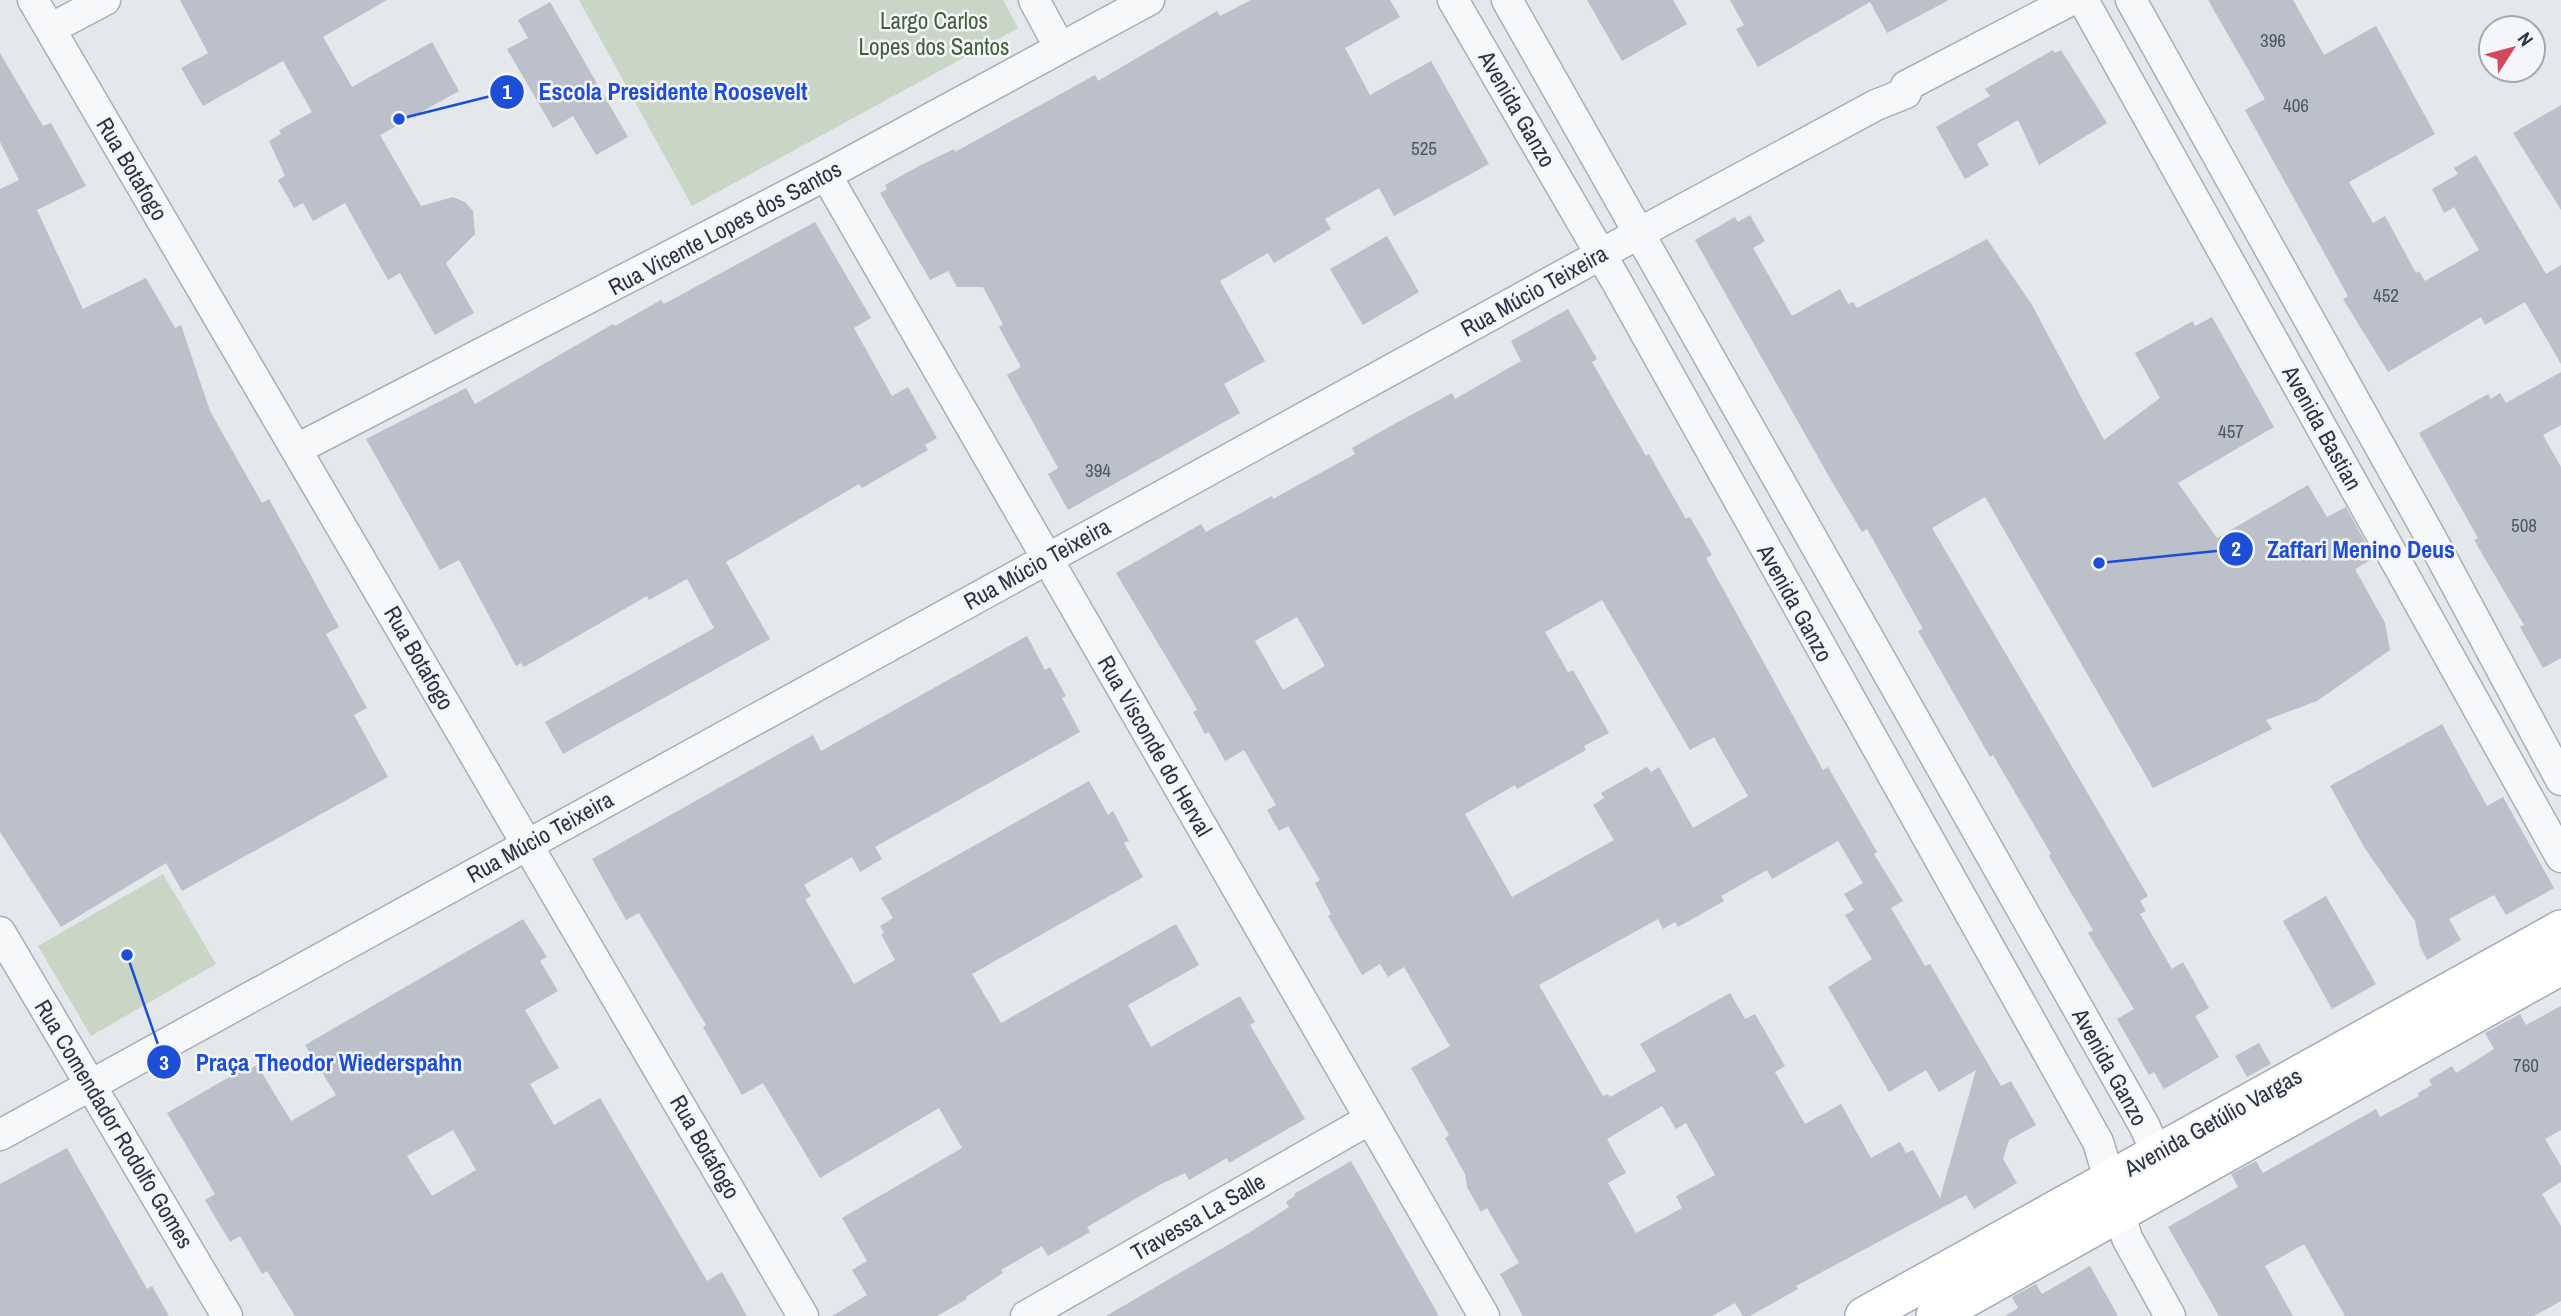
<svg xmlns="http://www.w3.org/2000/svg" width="2561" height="1316" viewBox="0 0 2561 1316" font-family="'Archivo Narrow',sans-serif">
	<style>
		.green { fill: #c9d6c5 }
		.building { fill: #bbc0ca; fill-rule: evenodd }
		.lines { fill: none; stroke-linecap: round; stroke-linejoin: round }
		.minor-casing { stroke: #a9aeb7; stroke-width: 33 }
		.major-casing { stroke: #a3abb8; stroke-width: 40 }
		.minor { stroke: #f7f8fa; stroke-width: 30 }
		.major { stroke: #fff; stroke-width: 37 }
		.labels { text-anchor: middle; stroke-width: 5; stroke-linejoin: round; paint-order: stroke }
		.number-label { font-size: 19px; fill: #4f5766 }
		.park-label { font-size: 23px; fill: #3f6138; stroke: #f4f6f9 }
		.street-label { font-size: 23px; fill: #2b3445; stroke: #f4f6f9 }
		.leader { fill: none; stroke: #1d4ed8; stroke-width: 2.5 }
		.callout-dot { fill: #1d4ed8; stroke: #f4f6f9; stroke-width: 2.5 }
		.mark-label { font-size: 21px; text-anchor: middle; font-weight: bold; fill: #fff }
		.callout-label { font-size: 24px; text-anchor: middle; font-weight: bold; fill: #1d4ed8; stroke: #f4f6f9; stroke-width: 5; stroke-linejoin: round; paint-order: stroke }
	</style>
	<rect width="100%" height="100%" fill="#e4e7ec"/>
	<path class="green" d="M 579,0 L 1003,0 L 1018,28 L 692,206 Z
		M 163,874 L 216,964 L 91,1036 L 38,946 Z"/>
	<path class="building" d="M 180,0 L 387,0 L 323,37 L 352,87 L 432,42 L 459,91 L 380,135 L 421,206 L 453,197 L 465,202 L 473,211 L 475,234 L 446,263 L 474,313 L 435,335 L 400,273 L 388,280 L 345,203 L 313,221 L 303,203 L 294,208 L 278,180 L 285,176 L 269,141 L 281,134 L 279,130 L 312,112 L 283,61 L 203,106 L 181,68 L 208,53 Z
		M 1251,0 L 1390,0 L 1400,17 L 1345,48 L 1370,95 L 1431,61 L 1489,164 L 1394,216 L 1379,188 L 1325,219 L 1331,229 L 1274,263 L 1268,253 L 1220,281 L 1265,361 L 1224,384 L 1240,413 L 1068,510 L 1048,474 L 1058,468 L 1007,375 L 1021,367 L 999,327 L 1003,324 L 983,287 L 957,287 L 948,271 L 930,280 L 880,193 L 887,189 L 885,185 L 921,165 L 954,149 L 955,152 L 1095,75 L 1098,81 L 1217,11 L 1220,16 Z
		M 1587,0 L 1673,0 L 1687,24 L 1622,61 Z
		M 1730,0 L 1949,0 L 1887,33 L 1870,2 L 1758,67 L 1736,29 L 1744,25 Z
		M 2208,0 L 2293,0 L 2324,55 L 2376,26 L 2435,134 L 2349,182 L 2373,223 L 2385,216 L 2416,273 L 2419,271 L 2425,281 L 2479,250 L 2454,207 L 2444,213 L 2432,189 L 2458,174 L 2454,168 L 2476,155 L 2546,274 L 2561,265 L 2561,364 L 2525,302 L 2485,325 L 2481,317 L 2388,372 L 2343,299 L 2348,296 L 2245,110 L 2265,99 Z
		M 550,2 L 628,137 L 596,155 L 573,116 L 553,128 L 507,49 L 528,38 L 518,20 Z
		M 2053,50 L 2055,53 L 2061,50 L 2107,123 L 2039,165 L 2018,120 L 1977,144 L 1989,165 L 1965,179 L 1936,127 L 1990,96 L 1985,89 Z
		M 0,53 L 43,126 L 51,123 L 86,186 L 37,210 L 83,309 L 146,278 L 175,328 L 181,325 L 210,411 L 262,503 L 269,499 L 339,627 L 326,634 L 367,708 L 354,715 L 388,777 L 182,891 L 166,863 L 61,927 L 0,832 L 0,189 L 19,180 L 0,142 Z
		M 2561,105 L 2561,210 L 2513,133 Z
		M 1750,215 L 1765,241 L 1753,248 L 1792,316 L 1840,289 L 1848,304 L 1853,302 L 1857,308 L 1987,239 L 2032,305 L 2104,440 L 2160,398 L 2135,353 L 2193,321 L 2195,326 L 2212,317 L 2274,427 L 2178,483 L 2217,538 L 2308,485 L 2327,517 L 2346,507 L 2374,558 L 2355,569 L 2385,623 L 2390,650 L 2317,701 L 2266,720 L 2272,729 L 2153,788 L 1985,497 L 1932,528 L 2148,896 L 2140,901 L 2146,911 L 2140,914 L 2172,969 L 2183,962 L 2209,1008 L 2195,1016 L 2219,1057 L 2164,1089 L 2154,1072 L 2149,1075 L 2117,1019 L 2134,1009 L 2088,933 L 2093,930 L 2049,856 L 2051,854 L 1993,755 L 1990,757 L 1918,631 L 1923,629 L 1867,529 L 1862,532 L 1831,480 L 1695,240 L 1735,217 L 1738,222 Z
		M 815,222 L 871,318 L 854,328 L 892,396 L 908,387 L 937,438 L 925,445 L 928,450 L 862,488 L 859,484 L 726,562 L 770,639 L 563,754 L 545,722 L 714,628 L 687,579 L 649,600 L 647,596 L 524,667 L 521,663 L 516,666 L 459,560 L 440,570 L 366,439 L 466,388 L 475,404 L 613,324 L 615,326 L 661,300 L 664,304 Z
		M 1387,236 L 1419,292 L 1363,325 L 1330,269 Z
		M 1568,309 L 1597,359 L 1592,362 L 1646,456 L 1649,454 L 1686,519 L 1690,517 L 1712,555 L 1706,558 L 1823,770 L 1828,767 L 1877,852 L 1874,854 L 1903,901 L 1891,908 L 1925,966 L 1930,964 L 2001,1086 L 2011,1081 L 2036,1125 L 2009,1140 L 2003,1159 L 2017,1183 L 1974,1209 L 1966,1195 L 1796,1286 L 1798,1289 L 1750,1316 L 1743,1316 L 1735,1303 L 1712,1316 L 1523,1316 L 1500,1274 L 1519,1263 L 1487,1208 L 1481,1212 L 1467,1187 L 1465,1174 L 1445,1138 L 1449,1135 L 1411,1068 L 1450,1046 L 1404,967 L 1388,977 L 1380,964 L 1362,975 L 1328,916 L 1331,914 L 1315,883 L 1320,880 L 1288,826 L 1279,831 L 1267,810 L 1276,805 L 1244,750 L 1225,761 L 1209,732 L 1205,734 L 1193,712 L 1197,710 L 1193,702 L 1116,573 L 1201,524 L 1206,532 L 1272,496 L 1273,499 L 1355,454 L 1352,448 L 1396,423 L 1452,393 L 1455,399 L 1521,361 L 1511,341 ZM 1602,600 L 1690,750 L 1714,737 L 1748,796 L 1693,828 L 1659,767 L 1651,772 L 1647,767 L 1601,793 L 1604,798 L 1593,805 L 1614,840 L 1512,897 L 1465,814 L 1515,785 L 1517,789 L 1586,750 L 1584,746 L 1609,733 L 1573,670 L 1568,672 L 1545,632 ZM 1297,617 L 1325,666 L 1283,690 L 1255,641 ZM 1838,841 L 1863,883 L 1844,894 L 1854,910 L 1845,915 L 1872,959 L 1828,987 L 1889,1092 L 1926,1070 L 1939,1092 L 1976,1070 L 1940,1198 L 1913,1150 L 1906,1153 L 1900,1142 L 1871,1158 L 1841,1104 L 1805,1124 L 1775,1072 L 1785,1066 L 1755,1014 L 1745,1019 L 1730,993 L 1640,1044 L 1656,1071 L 1610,1097 L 1608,1094 L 1603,1096 L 1539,985 L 1658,919 L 1663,929 L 1675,922 L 1678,927 L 1724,901 L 1721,896 L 1767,870 L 1772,879 ZM 1662,1106 L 1676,1129 L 1686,1123 L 1715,1175 L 1676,1196 L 1682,1208 L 1636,1233 L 1608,1183 L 1626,1173 L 1607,1139 Z
		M 2561,372 L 2561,425 L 2543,435 L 2561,467 L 2561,658 L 2543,668 L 2520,627 L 2524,625 L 2474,540 L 2478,538 L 2419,433 L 2488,394 L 2491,399 L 2500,393 L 2506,403 Z
		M 1027,636 L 1045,670 L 1050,667 L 1066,696 L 1062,698 L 1080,732 L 875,847 L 882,859 L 860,872 L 852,857 L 804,885 L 811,896 L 805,899 L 854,984 L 895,960 L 881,934 L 884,933 L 880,926 L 893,918 L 881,898 L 1089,781 L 1108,815 L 1113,811 L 1129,841 L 1124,843 L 1143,877 L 972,974 L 1001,1023 L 1176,924 L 1199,965 L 1128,1005 L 1151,1047 L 1240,996 L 1255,1022 L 1250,1025 L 1305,1119 L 1229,1163 L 1227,1158 L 1189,1180 L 1185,1173 L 1161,1184 L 1087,1227 L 1090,1232 L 1048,1256 L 1042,1246 L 1001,1270 L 1003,1273 L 966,1297 L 967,1299 L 937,1316 L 832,1316 L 867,1295 L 852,1270 L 867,1261 L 842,1218 L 962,1148 L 939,1108 L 820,1178 L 763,1083 L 742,1095 L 703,1027 L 706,1025 L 639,913 L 626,920 L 592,859 L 813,735 L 821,751 Z
		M 2442,724 L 2487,806 L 2503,797 L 2554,888 L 2506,915 L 2494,895 L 2449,919 L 2461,940 L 2427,960 L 2420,946 L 2415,921 L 2364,847 L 2330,786 Z
		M 2326,896 L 2376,984 L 2332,1009 L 2283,921 Z
		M 523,919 L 547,957 L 540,961 L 558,991 L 525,1010 L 559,1068 L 530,1084 L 554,1125 L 600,1098 L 707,1281 L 722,1272 L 747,1316 L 295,1316 L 267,1271 L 262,1274 L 240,1236 L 230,1242 L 205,1200 L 215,1194 L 167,1113 L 243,1069 L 245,1072 L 257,1065 L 291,1121 L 336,1095 L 305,1045 ZM 453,1130 L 476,1170 L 432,1196 L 407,1156 Z
		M 2561,1006 L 2561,1130 L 2545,1139 L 2561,1166 L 2561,1182 L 2542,1194 L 2561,1226 L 2561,1301 L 2534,1316 L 2345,1316 L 2304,1244 L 2265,1266 L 2293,1316 L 2219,1316 L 2168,1227 L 2238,1187 L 2231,1174 L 2256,1161 L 2263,1173 L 2376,1109 L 2380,1117 L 2419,1096 L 2418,1093 L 2432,1085 L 2429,1080 L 2452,1066 L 2456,1073 L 2494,1049 L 2485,1033 L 2520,1014 L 2526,1025 Z
		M 2259,1043 L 2271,1064 L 2247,1077 L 2235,1056 Z
		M 67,1148 L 147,1289 L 152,1286 L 169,1316 L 0,1316 L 0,1184 Z
		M 1351,1161 L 1439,1316 L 1106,1316 L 1250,1232 L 1289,1207 L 1286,1202 L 1295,1196 L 1294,1194 Z
		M 2090,1266 L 2118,1316 L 2005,1316 L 2018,1308 L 2012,1297 L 2036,1284 L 2042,1294 Z"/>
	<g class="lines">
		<g class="minor-casing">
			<path id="minor" d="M 33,0 L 803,1316
				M 1034,0 L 1060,48
				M 1453,0 L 1618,284 L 2098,1142 L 2127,1238 L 2170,1316
				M 1507,0 L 2144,1125 L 2165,1172
				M 2083,0 L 2561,857
				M 2131,0 L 2431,538 L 2561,780
				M 50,29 L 105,0
				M 826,175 L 1484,1316
				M 297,449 L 826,175 L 1149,0
				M 0,932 L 227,1316
				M 0,1135 L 1667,218 L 1876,105 L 1906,93 L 1906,86 L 2071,0
				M 1026,1316 L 1370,1119"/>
		</g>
		<g class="major-casing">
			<path id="major" d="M 1864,1316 L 2561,929
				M 1935,1316 L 2561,966"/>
		</g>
		<use href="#minor" class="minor"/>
		<use href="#major" class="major"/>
	</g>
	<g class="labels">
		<g class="number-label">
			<text x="2273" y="47">396</text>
			<text x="2296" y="112">406</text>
			<text x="1424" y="155">525</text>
			<text x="2386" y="302">452</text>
			<text x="2231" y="438">457</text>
			<text x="1098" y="477">394</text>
			<text x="2524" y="532">508</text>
			<text x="2526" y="1072">760</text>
		</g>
		<g class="park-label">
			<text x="934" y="29">Largo Carlos<tspan x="934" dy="26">Lopes dos Santos</tspan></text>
		</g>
		<g class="street-label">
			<text transform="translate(1517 109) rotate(60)" y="8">Avenida Ganzo</text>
			<text transform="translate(132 169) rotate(59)" y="8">Rua Botafogo</text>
			<text transform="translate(725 228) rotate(-28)" y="8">Rua Vicente Lopes dos Santos</text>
			<text transform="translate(1534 291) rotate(-29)" y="8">Rua Múcio Teixeira</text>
			<text transform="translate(2322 428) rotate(61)" y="8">Avenida Bastian</text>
			<text transform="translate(1037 564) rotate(-29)" y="8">Rua Múcio Teixeira</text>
			<text transform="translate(1795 603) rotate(61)" y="8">Avenida Ganzo</text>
			<text transform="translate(419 658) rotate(60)" y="8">Rua Botafogo</text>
			<text transform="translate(1155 746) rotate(60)" y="8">Rua Visconde do Herval</text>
			<text transform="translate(540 837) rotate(-29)" y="8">Rua Múcio Teixeira</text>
			<text transform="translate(2110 1067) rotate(61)" y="8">Avenida Ganzo</text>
			<text transform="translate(2213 1122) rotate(-29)" y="8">Avenida Getúlio Vargas</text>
			<text transform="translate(114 1124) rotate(59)" y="8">Rua Comendador Rodolfo Gomes</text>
			<text transform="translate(705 1147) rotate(60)" y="8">Rua Botafogo</text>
			<text transform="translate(1198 1217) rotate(-30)" y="8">Travessa La Salle</text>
		</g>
	</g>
	<path class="leader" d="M399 119L507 92M2099 563L2236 549M127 955L164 1062"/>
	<g class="callout-dot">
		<circle cx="399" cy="119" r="7"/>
		<circle cx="2099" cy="563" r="7"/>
		<circle cx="127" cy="955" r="7"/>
		<circle cx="507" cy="92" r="18"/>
		<circle cx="2236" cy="549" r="18"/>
		<circle cx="164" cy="1062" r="18"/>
	</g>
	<g class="mark-label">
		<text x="507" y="99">1</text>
		<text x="2236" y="556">2</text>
		<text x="164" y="1070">3</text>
	</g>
	<g class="callout-label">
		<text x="673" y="100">Escola Presidente Roosevelt</text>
		<text x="2361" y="558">Zaffari Menino Deus</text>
		<text x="329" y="1071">Praça Theodor Wiederspahn</text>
	</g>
	<g transform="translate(2512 49) rotate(54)"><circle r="33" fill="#f4f6f9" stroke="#a4a8b1" stroke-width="2"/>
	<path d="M0-5L12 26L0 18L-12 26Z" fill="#d1495b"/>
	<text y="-10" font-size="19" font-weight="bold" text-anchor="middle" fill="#2b3445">N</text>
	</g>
</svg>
